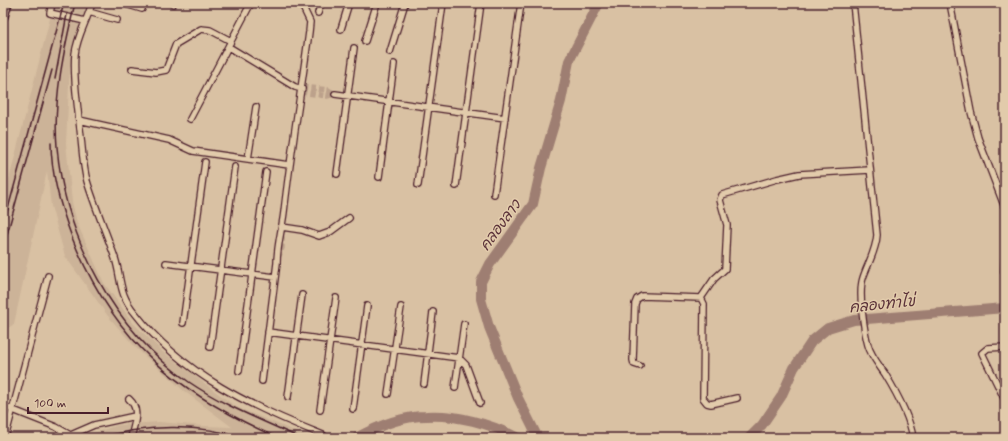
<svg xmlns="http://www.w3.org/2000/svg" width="1008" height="441" viewBox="0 0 1008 441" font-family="Mynerve,'Playpen Sans Thai',sans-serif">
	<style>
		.built { fill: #ccb398 }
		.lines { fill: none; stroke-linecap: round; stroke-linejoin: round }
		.river { stroke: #9e7e72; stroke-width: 10 }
		.minor-tunnel { stroke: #bca18b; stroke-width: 5.5; stroke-dasharray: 5.5 3; stroke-linecap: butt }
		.minor-casing { stroke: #4a1f2b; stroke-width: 8 }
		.primary-casing { stroke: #4a1f2b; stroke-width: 12 }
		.minor { stroke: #e2cbab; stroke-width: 5.5 }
		.primary { stroke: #e2cbab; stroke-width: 9 }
		.rail { stroke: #4a1f2b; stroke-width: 1.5 }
		.labels { text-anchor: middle; stroke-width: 3; stroke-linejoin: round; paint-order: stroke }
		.water-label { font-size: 15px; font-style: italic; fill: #5b3239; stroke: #e2cbab }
	</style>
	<rect width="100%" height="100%" fill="#d9c1a3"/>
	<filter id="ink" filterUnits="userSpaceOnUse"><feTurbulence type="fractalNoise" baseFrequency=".025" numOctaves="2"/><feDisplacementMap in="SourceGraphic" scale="8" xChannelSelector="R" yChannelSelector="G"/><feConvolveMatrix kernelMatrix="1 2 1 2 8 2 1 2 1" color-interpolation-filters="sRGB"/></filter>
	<g filter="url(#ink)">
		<path class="built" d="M 54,3 L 88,3 L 70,67 L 66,143 L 72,202 L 77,223 L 104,283 L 133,323 L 163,352 L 236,407 L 311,438 L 78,438 L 118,425 L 159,422 L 203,426 L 232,427 L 184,391 L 136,348 L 108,316 L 65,256 L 51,206 L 47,171 L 14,324 L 5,330 L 3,335 L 3,203 Z"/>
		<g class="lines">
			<path class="river" d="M 356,438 C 376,427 403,416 426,416 C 456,414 491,424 518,438
				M 538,438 L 518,398 L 489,327 L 481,299 L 481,282 L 490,264 L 533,204 L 541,168 L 561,101 L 569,61 L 599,3
				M 749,438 L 762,425 L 781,397 L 794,368 L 812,341 L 828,328 L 854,320 L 1005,308"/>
			<path class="minor-tunnel" d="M 302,87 L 328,90 L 335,94
				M 301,92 L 327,96 L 335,94
				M 278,258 L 282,248 L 282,231"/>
			<g class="minor-casing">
				<path id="minor" d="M 52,3 L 50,13 L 85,21
					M 92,3 C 87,21 77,36 75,54 C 73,77 77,98 79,121 C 82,140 82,162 87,181 C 95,207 106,232 115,258 C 122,280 118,293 135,313 C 183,375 252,407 323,435
					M 122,3 L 142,9
					M 853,3 L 877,235 C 876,251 868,263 863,278 C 858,293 864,330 868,345 C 871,356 879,365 885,374 C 896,392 910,417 913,438
					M 950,3 L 971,112 L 978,138 L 1005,208
					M 173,4 L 173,3
					M 89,12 L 117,20
					M 318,13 L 321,3
					M 341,29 L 349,3
					M 365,41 L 377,3
					M 229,47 L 295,87 L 302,89
					M 390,52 L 405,3
					M 132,69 L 156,72 L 166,70 L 176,44 L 201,29 L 210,30 L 231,41
					M 335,94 L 505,118
					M 190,119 L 251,3
					M 79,120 L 169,140 L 193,151 L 289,165
					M 248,159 L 256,107
					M 337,174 L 354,48
					M 379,177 L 394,64
					M 418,185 L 443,3
					M 456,186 L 481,3
					M 494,194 L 521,3
					M 282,227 L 302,230 L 319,236 L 330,232 L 349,218
					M 166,263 L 275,277
					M 1004,271 L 1005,257
					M 701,298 L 714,279 L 725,269 L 727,225 L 720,200 L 722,195 L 777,179 L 799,174 L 870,170
					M 701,298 L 704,304 L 703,398 L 707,403 L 711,404 L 737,398
					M 183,323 L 205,162
					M 268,332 L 459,358 L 466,365 L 480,403
					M 210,347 L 235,167
					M 1005,347 L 988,348 L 982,353 L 1005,400
					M 640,366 L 634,364 L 633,360 L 635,304 L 637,299 L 642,296 L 701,298
					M 239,371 L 266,172
					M 262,381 L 277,263 C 277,245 282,229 284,212 C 291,151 301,92 309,32 L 310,22 L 301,3
					M 424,384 L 433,312
					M 455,388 L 464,324
					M 388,394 L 401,307
					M 288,397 L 302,295
					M 129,399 C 141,410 134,423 131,438
					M 3,406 L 56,427 L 70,435
					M 353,409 L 367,306
					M 320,410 L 336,298
					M 5,438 L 48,276
					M 64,438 L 94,425 L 135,416"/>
			</g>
			<g class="primary-casing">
				<path id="primary" d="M 3,16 L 7,3"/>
			</g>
			<use href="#minor" class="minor"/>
			<use href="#primary" class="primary"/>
			<path class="rail" d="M 75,3 C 64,49 53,99 57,147 C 65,238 114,330 189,382 C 224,406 262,420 300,438
				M 55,79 L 67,14
				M 51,143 C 51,176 61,209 73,240 C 115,343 179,394 278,438
				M 3,227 L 64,3
				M 3,249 L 52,70
				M 100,438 C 144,425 199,423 243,438
				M 129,438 L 146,435"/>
		</g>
	</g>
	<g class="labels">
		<g class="water-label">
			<text transform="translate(500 225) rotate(-54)" y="5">คลองลาว</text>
			<text transform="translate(882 304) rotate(-6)" y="5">คลองท่าไข่</text>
		</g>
	</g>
	<rect width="1008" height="441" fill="none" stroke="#e2cbab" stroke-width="16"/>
	<rect x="8" y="8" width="992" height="425" fill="none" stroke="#4a1f2b" stroke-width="1.5" filter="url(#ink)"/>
	<path d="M28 407v6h80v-6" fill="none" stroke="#4a1f2b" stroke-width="2"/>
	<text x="34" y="407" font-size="12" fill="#4a1f2b" stroke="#e2cbab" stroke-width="3" paint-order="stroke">100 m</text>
</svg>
